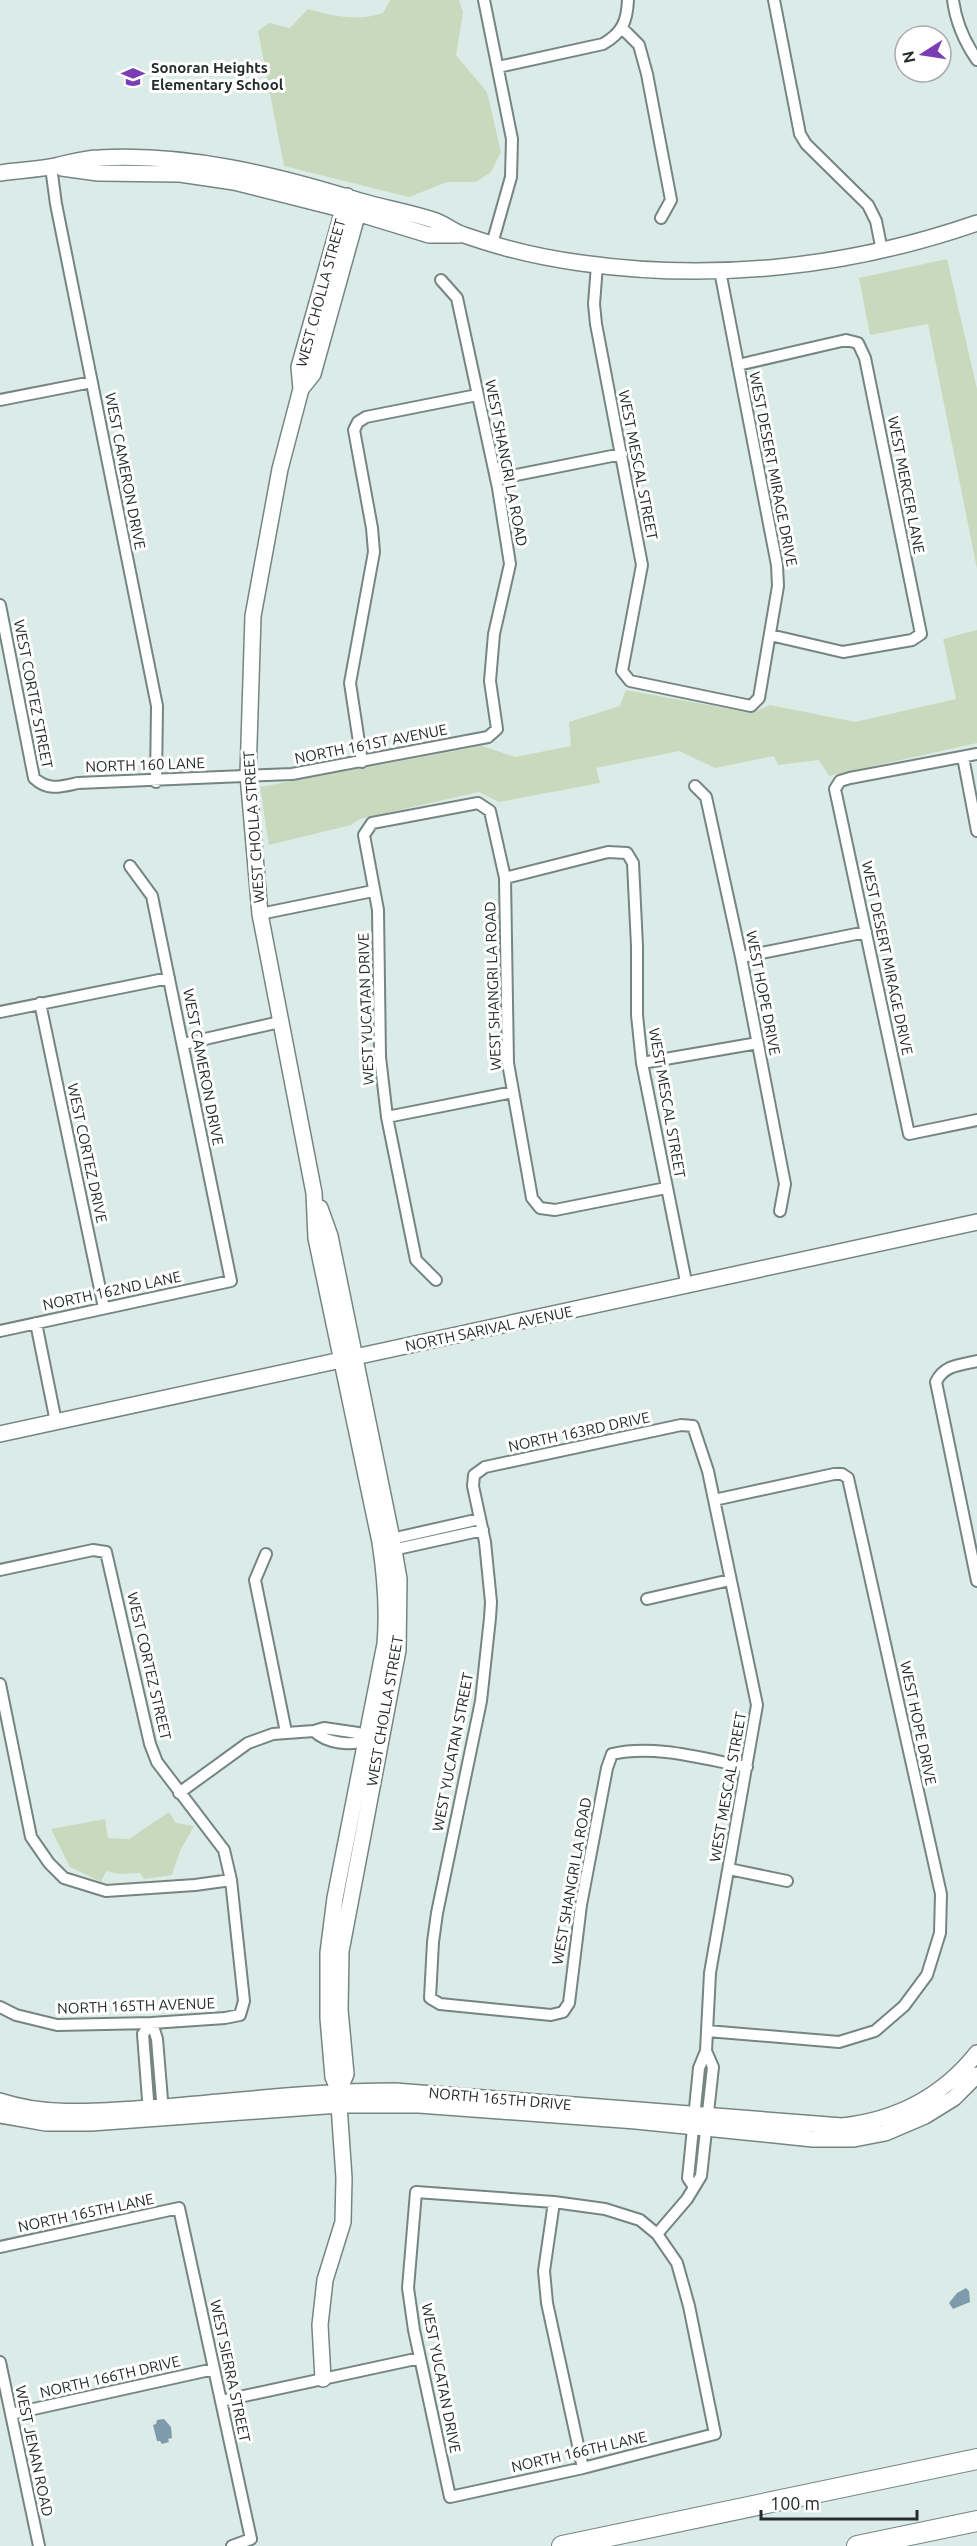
<svg xmlns="http://www.w3.org/2000/svg" width="977" height="2546" viewBox="0 0 977 2546" font-family="Ubuntu,sans-serif">
	<style>
		.green { fill: #c9d9bd }
		.water { fill: #7d9cab }
		.lines { fill: none; stroke-linecap: round; stroke-linejoin: round }
		.street-casing { stroke: #758582; stroke-width: 14 }
		.secondary-casing { stroke: #758582; stroke-width: 18 }
		.highway-casing { stroke: #758582; stroke-width: 22 }
		.street { stroke: #fff; stroke-width: 10 }
		.secondary { stroke: #fff; stroke-width: 15 }
		.highway { stroke: #fff; stroke-width: 20 }
		.labels { text-anchor: middle; stroke-width: 6; stroke-linejoin: round; paint-order: stroke }
		.poi-label { font-size: 15px; font-weight: bold; fill: #262c2b; stroke: #fff; text-anchor: start }
		.street-label { font-size: 15px; fill: #262c2b; stroke: #fff }
	</style>
	<rect width="100%" height="100%" fill="#dbece8"/>
	<path class="green" d="M 390,0 L 459,0 L 463,12 L 456,55 L 487,92 L 501,152 L 491,172 L 476,182 L 447,182 L 409,197 L 284,166 L 258,31 L 269,23 L 290,28 L 308,9 C 335,16 356,22 383,13 Z
		M 947,259 L 977,389 L 977,569 L 928,324 L 870,335 L 859,278 Z
		M 977,630 L 977,743 L 829,776 L 819,760 L 778,765 L 774,756 L 715,768 L 679,751 L 596,768 L 600,783 L 499,802 L 479,792 L 360,819 L 351,825 L 269,845 L 260,787 L 482,746 L 515,757 L 571,746 L 569,722 L 620,706 L 626,690 L 752,713 L 770,705 L 855,722 L 956,699 L 943,639 Z
		M 169,1812 L 176,1823 L 194,1826 L 180,1851 L 172,1875 L 144,1879 L 140,1873 L 119,1874 L 106,1871 L 101,1882 L 70,1867 L 51,1829 L 105,1819 L 108,1838 L 129,1839 Z"/>
	<path class="water" d="M 966,2288 L 969,2291 L 970,2302 L 953,2309 L 949,2303 L 957,2293 Z
		M 164,2419 L 171,2427 L 172,2438 L 168,2439 L 169,2442 L 162,2444 L 160,2441 L 157,2441 L 153,2425 L 156,2424 L 157,2420 Z"/>
	<g class="lines">
		<g class="street-casing">
			<path id="street" d="M 484,0 L 512,139 L 511,177 L 492,244
				M 774,0 L 800,134 L 806,144 L 868,205 L 876,221 L 882,251
				M 953,0 C 956,23 964,41 977,60
				M 623,29 L 639,45 L 647,74 L 671,200 L 661,218
				M 498,67 L 603,44 C 622,33 627,22 628,0
				M 51,167 L 56,204 L 157,706 L 156,782
				M 597,265 L 594,304 L 596,324 L 642,565 L 622,671 L 630,681 L 751,706 L 759,698 L 778,586 L 777,565 L 720,271
				M 738,365 L 846,340 L 858,343 L 865,358 L 921,634 L 912,640 L 843,652 L 770,635
				M 0,400 L 92,382
				M 496,479 L 622,454
				M 0,605 L 34,778 C 48,791 60,787 78,783 L 292,774 L 488,737 L 497,729 L 490,681 L 494,634 L 510,564 L 498,488 L 457,298 L 441,280
				M 977,754 L 850,778 L 840,781 L 835,789 L 909,1134 L 977,1120
				M 963,757 L 977,831
				M 362,762 L 350,683 L 374,552 L 372,528 L 354,430 L 358,422 L 366,417 L 477,395
				M 695,786 L 706,797 L 741,957 L 785,1184 L 780,1211
				M 505,878 L 608,852 L 627,853 L 633,863 L 637,946 L 637,1015 L 642,1063 L 687,1287
				M 260,914 L 373,891
				M 741,957 L 866,932
				M 40,1003 L 104,1308
				M 0,1012 L 169,978
				M 183,1044 L 280,1022
				M 642,1063 L 758,1043
				M 387,1117 L 513,1092
				M 436,1280 L 416,1260 L 387,1117 L 380,1057 L 378,910 L 364,835 L 372,823 L 478,803 L 490,811 L 505,878 L 508,1063 L 532,1198 L 540,1208 L 555,1210 L 666,1188
				M 36,1323 L 56,1422
				M 0,1331 L 231,1281 L 152,896 L 130,866
				M 977,1361 C 960,1365 944,1365 936,1382 L 977,1581
				M 387,1540 L 480,1519
				M 388,1551 L 483,1530
				M 266,1554 L 255,1580 L 286,1732
				M 0,1570 L 93,1550 L 106,1552 L 150,1744 L 157,1762 L 224,1850 L 231,1880 L 244,2001 L 240,2015 L 225,2018 L 152,2023 L 57,2025 L 16,2015 L 0,2007
				M 647,1599 L 730,1580
				M 0,1684 L 31,1837 L 49,1863 L 64,1878 L 106,1891 L 195,1885 L 231,1880
				M 314,1731 C 326,1743 352,1747 367,1739
				M 179,1793 L 248,1743 L 273,1734 L 314,1731 L 324,1728 L 358,1733 L 371,1740
				M 729,1869 L 787,1881
				M 152,2023 L 157,2039 L 163,2112
				M 707,2031 L 839,2042 L 875,2031 L 904,2006 L 927,1975 L 940,1933 L 941,1894 L 848,1478 L 842,1474 L 834,1474 L 714,1500
				M 149,2113 L 143,2034 L 152,2023
				M 694,2187 L 688,2178 L 699,2068 L 706,2051 L 710,1973 L 757,1705 L 708,1471 L 693,1426 L 681,1425 L 485,1467 L 474,1475 L 473,1486 L 485,1542 L 491,1602 L 490,1618 L 481,1701 L 437,1913 L 433,1942 L 430,1998 L 440,2004 L 551,2015 L 563,2012 L 569,2003 L 581,1905 L 607,1768 L 612,1754 C 655,1744 704,1759 747,1767
				M 416,2192 L 554,2202 L 605,2209 L 640,2220 L 657,2234 L 677,2263 L 689,2306 L 715,2434 L 583,2468 L 450,2497 L 414,2330 L 408,2288 Z
				M 554,2202 L 544,2271 L 547,2303 L 583,2468
				M 657,2234 L 687,2199 L 701,2176 L 713,2067 L 706,2051
				M 0,2247 L 179,2208 L 251,2539 L 232,2546
				M 0,2362 L 39,2546
				M 221,2401 L 420,2358
				M 11,2414 L 214,2369"/>
		</g>
		<g class="secondary-casing">
			<path id="secondary" d="M 62,168 L 98,173 L 180,174 L 234,182 L 357,213 L 429,235 L 459,235
				M 0,173 C 18,170 37,170 55,166 C 69,163 84,158 99,158 C 188,153 276,175 360,201 C 384,208 409,212 433,220 C 444,223 453,232 464,235 C 501,248 543,258 581,263 C 715,282 850,267 977,223
				M 301,389 L 313,374 L 360,205
				M 320,1208 L 330,1236 L 392,1539 L 399,1579 L 398,1650 L 341,1951 L 340,2010 L 346,2074 L 339,2091 L 339,2105 L 344,2178 L 343,2222 L 325,2280 L 320,2325 L 323,2379
				M 0,1434 L 977,1222
				M 339,2091 L 333,2077 L 328,2018 L 328,1953 L 335,1898 L 385,1644 C 388,1610 385,1575 380,1542 L 316,1238 L 314,1193 L 260,914 L 248,775 L 253,616 L 280,469 L 301,389 L 299,367 L 347,196
				M 0,2101 C 48,2117 100,2111 150,2108 C 231,2102 313,2091 395,2091 L 842,2126 C 897,2120 942,2097 977,2053
				M 0,2115 L 46,2123 L 91,2123 L 339,2105 L 419,2105 L 636,2121 L 813,2139 L 854,2139 L 885,2133 L 925,2116 L 954,2098 L 977,2075"/>
		</g>
		<g class="highway-casing">
			<path id="highway" d="M 562,2546 L 977,2459
				M 857,2546 L 977,2521"/>
		</g>
		<use href="#street" class="street"/>
		<use href="#secondary" class="secondary"/>
		<use href="#highway" class="highway"/>
	</g>
	<defs>
		<g id="school-bare" transform="scale(1.8)"><path d="M0-5L7-2L0 1L-7-2ZM-4 1L0 2.5L4 1V4Q0 6-4 4Z" fill="#7a3db3" stroke="#fff" stroke-width="2.5" paint-order="stroke"/></g>
	</defs>
	<g fill-rule="evenodd">
		<use href="#school-bare" x="133" y="77"/>
	</g>
	<g class="labels">
		<g class="poi-label">
			<text x="151" y="73">Sonoran Heights<tspan x="151" dy="17">Elementary School</tspan></text>
		</g>
		<g class="street-label">
			<text transform="translate(321 293) rotate(-75)" y="5">WEST CHOLLA STREET</text>
			<text transform="translate(506 463) rotate(79)" y="5">WEST SHANGRI LA ROAD</text>
			<text transform="translate(638 465) rotate(79)" y="5">WEST MESCAL STREET</text>
			<text transform="translate(773 469) rotate(79)" y="5">WEST DESERT MIRAGE DRIVE</text>
			<text transform="translate(125 471) rotate(79)" y="5">WEST CAMERON DRIVE</text>
			<text transform="translate(906 485) rotate(79)" y="5">WEST MERCER LANE</text>
			<text transform="translate(33 694) rotate(79)" y="5">WEST CORTEZ STREET</text>
			<text transform="translate(371 744) rotate(-11)" y="5">NORTH 161ST AVENUE</text>
			<text transform="translate(145 765) rotate(-2)" y="5">NORTH 160 LANE</text>
			<text transform="translate(254 827) rotate(-94)" y="5">WEST CHOLLA STREET</text>
			<text transform="translate(887 958) rotate(78)" y="5">WEST DESERT MIRAGE DRIVE</text>
			<text transform="translate(493 986) rotate(-92)" y="5">WEST SHANGRI LA ROAD</text>
			<text transform="translate(763 993) rotate(79)" y="5">WEST HOPE DRIVE</text>
			<text transform="translate(366 1009) rotate(-92)" y="5">WEST YUCATAN DRIVE</text>
			<text transform="translate(203 1067) rotate(79)" y="5">WEST CAMERON DRIVE</text>
			<text transform="translate(667 1103) rotate(80)" y="5">WEST MESCAL STREET</text>
			<text transform="translate(87 1153) rotate(78)" y="5">WEST CORTEZ DRIVE</text>
			<text transform="translate(112 1291) rotate(-12)" y="5">NORTH 162ND LANE</text>
			<text transform="translate(489 1329) rotate(-12)" y="5">NORTH SARIVAL AVENUE</text>
			<text transform="translate(579 1432) rotate(-12)" y="5">NORTH 163RD DRIVE</text>
			<text transform="translate(149 1666) rotate(77)" y="5">WEST CORTEZ STREET</text>
			<text transform="translate(385 1711) rotate(-80)" y="5">WEST CHOLLA STREET</text>
			<text transform="translate(918 1723) rotate(78)" y="5">WEST HOPE DRIVE</text>
			<text transform="translate(453 1752) rotate(-79)" y="5">WEST YUCATAN STREET</text>
			<text transform="translate(728 1787) rotate(-80)" y="5">WEST MESCAL STREET</text>
			<text transform="translate(572 1881) rotate(-80)" y="5">WEST SHANGRI LA ROAD</text>
			<text transform="translate(136 2006) rotate(-2)" y="5">NORTH 165TH AVENUE</text>
			<text transform="translate(500 2099) rotate(5)" y="5">NORTH 165TH DRIVE</text>
			<text transform="translate(86 2213) rotate(-12)" y="5">NORTH 165TH LANE</text>
			<text transform="translate(230 2371) rotate(78)" y="5">WEST SIERRA STREET</text>
			<text transform="translate(110 2377) rotate(-13)" y="5">NORTH 166TH DRIVE</text>
			<text transform="translate(441 2378) rotate(79)" y="5">WEST YUCATAN DRIVE</text>
			<text transform="translate(34 2451) rotate(78)" y="5">WEST JENAN ROAD</text>
			<text transform="translate(579 2452) rotate(-13)" y="5">NORTH 166TH LANE</text>
		</g>
	</g>
	<g transform="translate(923 54) rotate(258)"><circle r="28" fill="#ffffff" stroke="#a8abaa" stroke-width="1.5"/>
	<path d="M0-4.5L10 22L0 15L-10 22Z" fill="#7a3db3"/>
	<text y="-9" font-size="16" font-weight="bold" text-anchor="middle" fill="#262c2b">N</text>
	</g>
	<path d="M761 2510v9h156v-9" fill="none" stroke="#262c2b" stroke-width="3"/>
	<text x="770" y="2510" font-size="18" fill="#262c2b" stroke="#ffffff" stroke-width="4.5" paint-order="stroke">100 m</text>
</svg>
